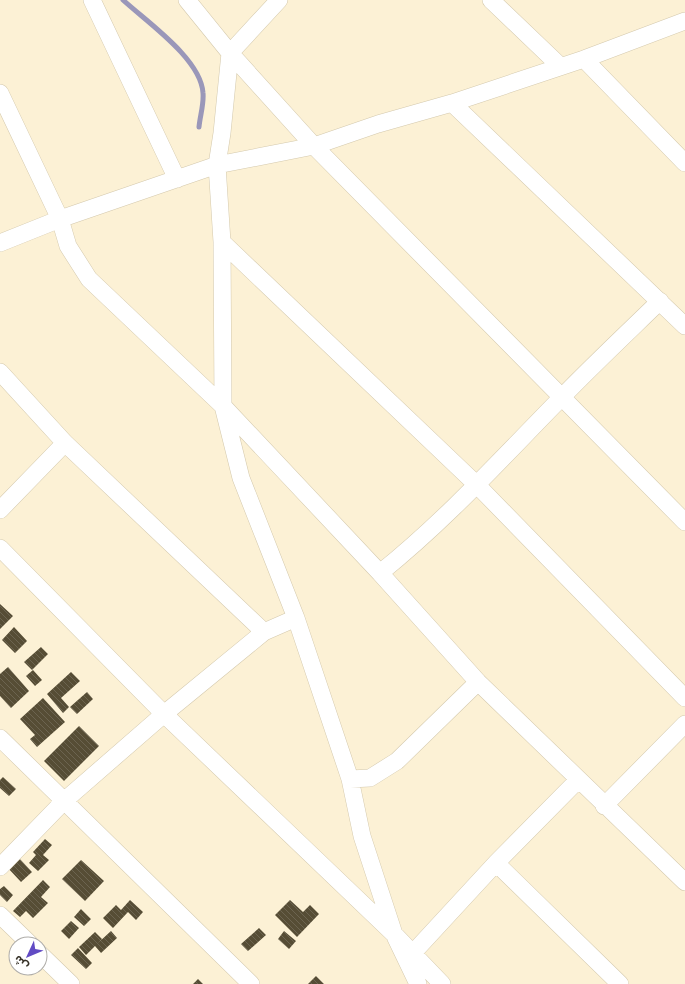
<svg xmlns="http://www.w3.org/2000/svg" width="685" height="984" viewBox="0 0 685 984" font-family="Spectral,'Noto Sans Arabic',serif">
	<style>
		.lines { fill: none; stroke-linecap: round; stroke-linejoin: round }
		.stream { stroke: #9a97b9; stroke-width: 5 }
		.building { fill: url(#building-back-hatch) }
		.minor-casing { stroke: #d4c9ad; stroke-width: 18 }
		.minor { stroke: #fff; stroke-width: 17 }
	</style>
	<defs>
		<pattern id="building-back-hatch" width="6" height="6" patternUnits="userSpaceOnUse"><rect width="6" height="6" fill="#564d35"/><path d="M-1 5l2 2M0 0l6 6M5-1l2 2" fill="none" stroke="#6c6450"/></pattern>
	</defs>
	<rect width="100%" height="100%" fill="#fcf1d5"/>
	<g class="lines">
		<path class="stream" d="M 123,0 C 147,22 201,59 203,93 C 204,104 200,116 199,127"/>
	</g>
	<path class="building" d="M 0,604 L 13,616 L 0,629 Z
		M 14,627 L 27,641 L 15,653 L 2,640 Z
		M 41,647 L 48,654 L 32,670 L 24,662 Z
		M 8,667 L 29,691 L 11,708 L 0,696 L 0,674 Z
		M 33,670 L 42,680 L 35,686 L 26,676 Z
		M 71,672 L 80,681 L 61,698 L 69,707 L 63,713 L 47,694 Z
		M 87,692 L 93,699 L 77,714 L 70,707 Z
		M 43,698 L 65,722 L 37,747 L 30,739 L 35,735 L 20,719 Z
		M 79,726 L 99,746 L 64,781 L 44,761 Z
		M 3,777 L 16,789 L 9,796 L 0,788 L 0,780 Z
		M 45,839 L 52,845 L 43,855 L 49,860 L 38,871 L 29,863 L 36,855 L 33,852 Z
		M 18,857 L 32,872 L 21,882 L 7,867 Z
		M 81,860 L 104,881 L 85,901 L 62,879 Z
		M 43,880 L 50,887 L 41,897 L 48,903 L 33,918 L 26,911 L 20,917 L 13,911 Z
		M 4,886 L 13,895 L 7,902 L 0,895 L 0,889 Z
		M 130,900 L 143,912 L 136,920 L 128,912 L 113,928 L 103,918 L 116,905 L 121,910 Z
		M 290,900 L 303,912 L 310,905 L 319,914 L 297,937 L 275,915 Z
		M 81,909 L 91,919 L 84,926 L 74,917 Z
		M 71,921 L 79,928 L 69,939 L 61,931 Z
		M 259,928 L 266,935 L 248,951 L 241,944 Z
		M 111,931 L 117,938 L 101,953 L 95,946 L 86,955 L 79,947 L 95,932 L 102,939 L 98,943 Z
		M 284,931 L 296,941 L 289,949 L 278,939 Z
		M 78,948 L 92,963 L 86,969 L 71,955 Z
		M 316,976 L 324,984 L 308,984 Z
		M 198,979 L 203,984 L 193,984 Z"/>
	<g class="lines">
		<g class="minor-casing">
			<path id="minor" d="M 92,0 L 177,179
				M 187,0 L 230,53 L 222,133 L 217,165 L 222,242 L 223,406 L 241,478 L 296,618 L 350,779 L 362,836 L 394,934 L 418,984
				M 279,0 L 230,53 L 314,146 L 685,522
				M 491,0 L 560,66
				M 584,59 L 685,163
				M 0,93 L 60,219 L 68,246 L 89,279 L 223,406 L 380,573 L 478,682 L 685,882
				M 452,103 L 685,326
				M 222,242 L 477,485 L 685,698
				M 0,243 L 60,219 L 217,165 L 314,146 L 378,124 L 452,103 L 584,59 L 685,21
				M 0,372 L 65,443 L 264,632 L 164,714 L 64,801 L 0,867
				M 0,510 L 65,443
				M 0,548 L 164,714 L 394,934 L 442,984
				M 380,573 C 446,520 501,459 561,398 C 593,365 627,333 660,301
				M 264,632 L 296,618
				M 0,738 L 251,984
				M 350,779 L 370,778 L 397,761 L 478,682
				M 604,806 L 685,724
				M 496,863 L 620,984
				M 0,915 L 30,944
				M 40,954 L 71,984
				M 412,954 L 496,863 L 578,780"/>
		</g>
		<use href="#minor" class="minor"/>
	</g>
	<g transform="translate(28 956) rotate(226)"><circle r="19" fill="#ffffff" stroke="#afada9"/>
	<path d="M0-3L7 15L0 10L-7 15Z" fill="#614bc4"/>
	<text y="-6" font-size="11" font-weight="bold" text-anchor="middle" fill="#373228">ش</text>
	</g>
</svg>
